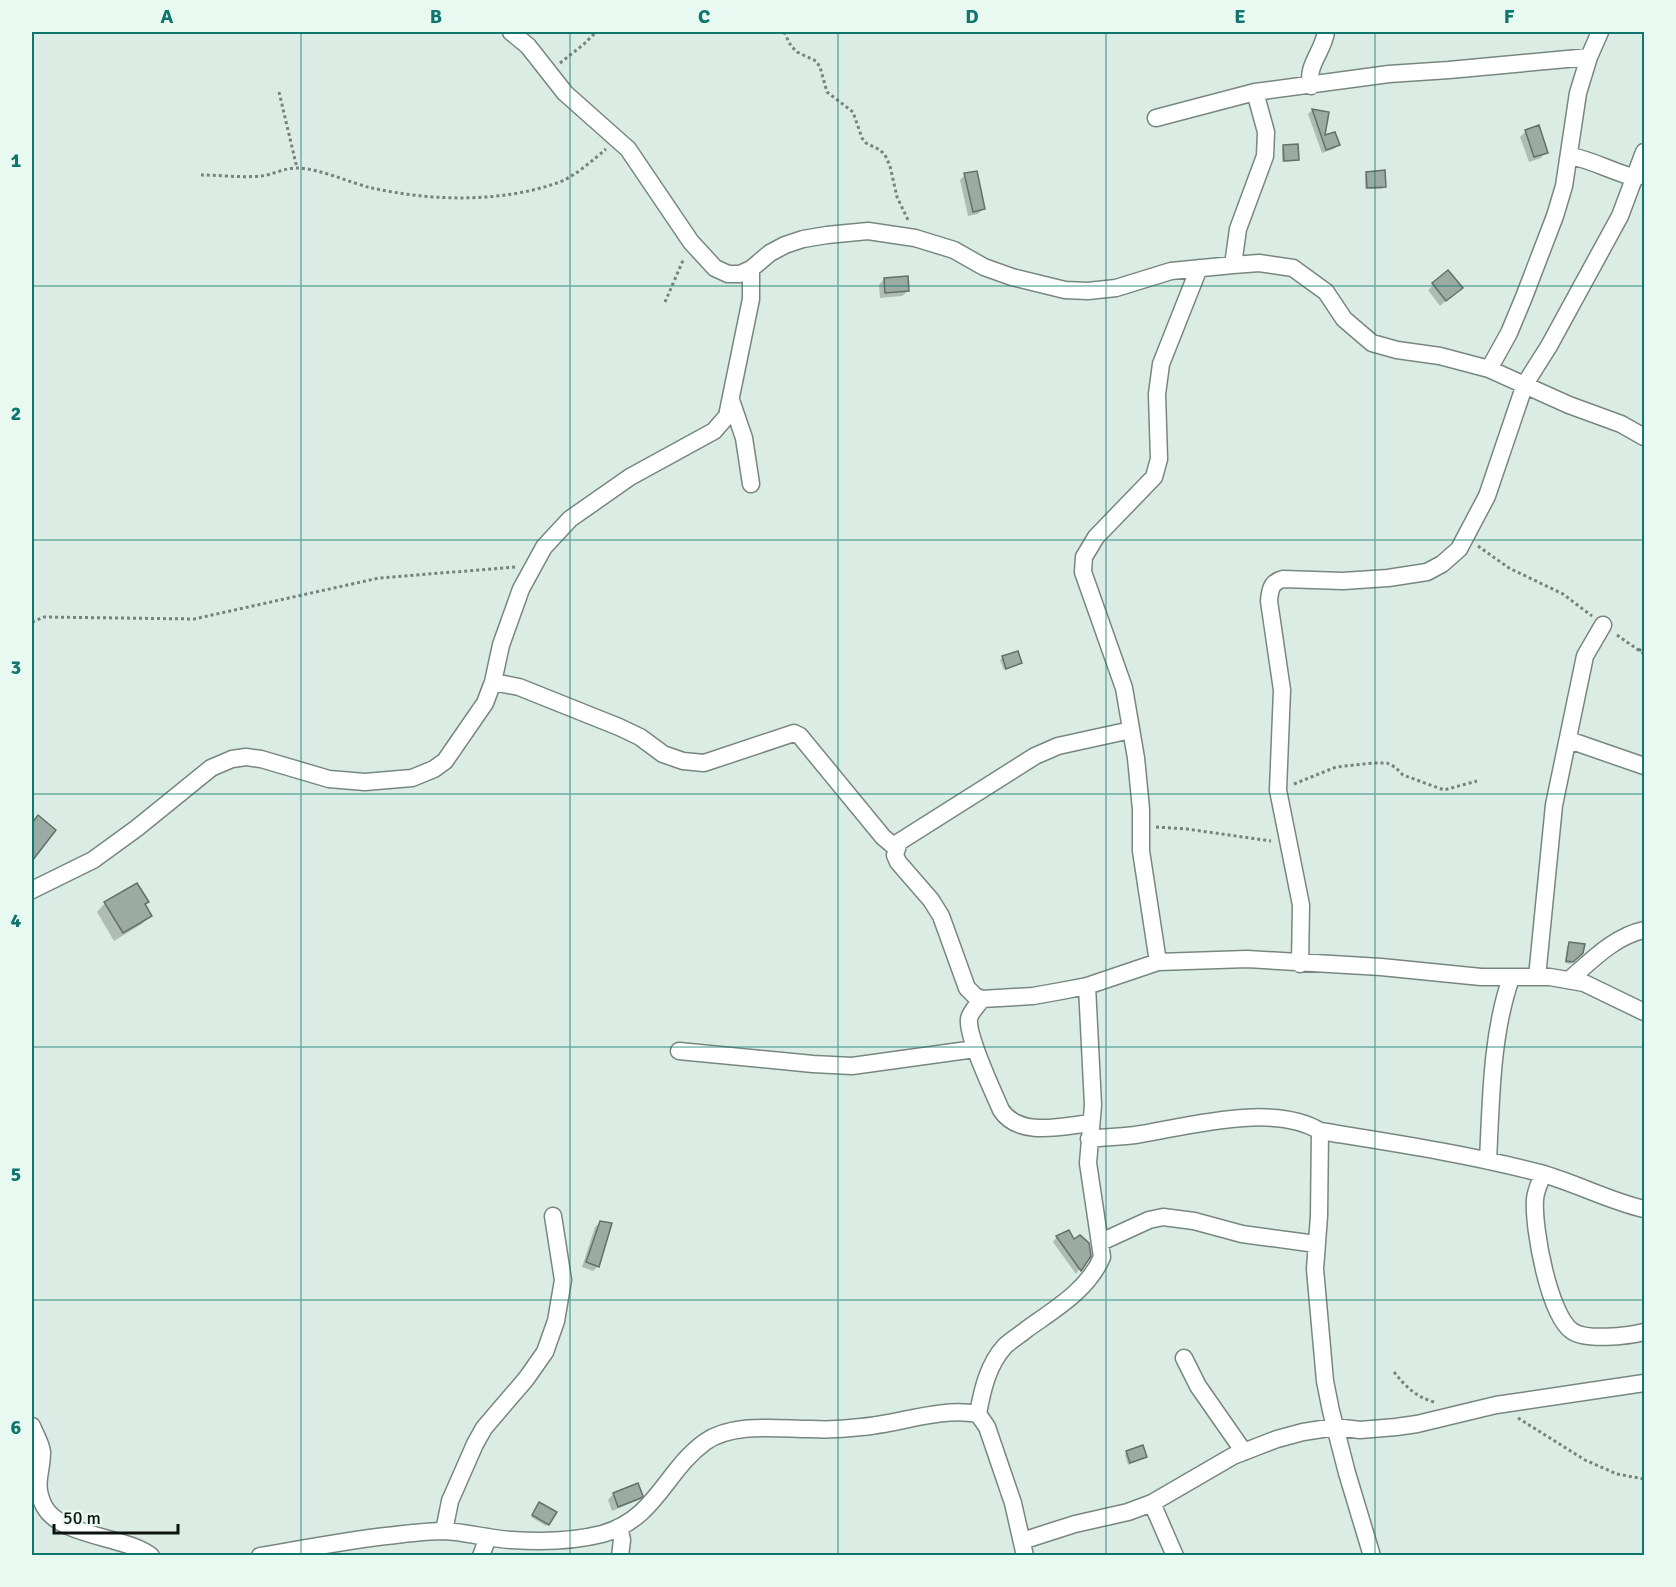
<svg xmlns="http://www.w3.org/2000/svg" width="1676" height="1587" viewBox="0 0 1676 1587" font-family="Signika,sans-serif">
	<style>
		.shadow { fill: #0003 }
		.building { fill: #9baba3; stroke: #62716a; stroke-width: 1.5 }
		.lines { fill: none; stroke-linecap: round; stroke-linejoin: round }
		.street-casing { stroke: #778780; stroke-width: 19 }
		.path { stroke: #76837d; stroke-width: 3; stroke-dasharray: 3 3; stroke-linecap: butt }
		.street { stroke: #fff; stroke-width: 16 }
		.grid { fill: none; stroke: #0f766e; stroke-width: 1.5; stroke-opacity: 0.55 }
		.neatline { fill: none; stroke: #0f766e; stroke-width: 2 }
		.grid-label { font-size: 20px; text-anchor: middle; font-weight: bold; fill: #0f766e }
	</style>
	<rect width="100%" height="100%" fill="#daece3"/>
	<path class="shadow" d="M 1312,110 L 1328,113 L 1323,138 L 1338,145 L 1334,149 L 1322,153 L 1308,114 Z
		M 1526,131 L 1546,152 L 1541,158 L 1529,162 L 1520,137 Z
		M 1284,146 L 1297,159 L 1295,161 L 1282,162 L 1282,148 Z
		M 1367,173 L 1384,186 L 1382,189 L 1365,189 L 1365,175 Z
		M 965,175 L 983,209 L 978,214 L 968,216 L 960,180 Z
		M 1448,272 L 1455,293 L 1440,306 L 1428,290 Z
		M 884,279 L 908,291 L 902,296 L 880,298 L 879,285 Z
		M 1003,658 L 1021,663 L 1004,670 L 1000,660 Z
		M 105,903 L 150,916 L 142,924 L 114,941 L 97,912 Z
		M 1570,943 L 1582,953 L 1570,964 L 1565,963 L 1567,946 Z
		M 600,1223 L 598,1266 L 593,1271 L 582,1267 L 595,1227 Z
		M 1057,1237 L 1089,1254 L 1076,1274 L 1053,1242 Z
		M 1127,1452 L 1145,1457 L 1128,1465 L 1125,1455 Z
		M 637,1485 L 641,1495 L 636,1501 L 612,1511 L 608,1500 L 613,1494 Z
		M 537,1506 L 548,1524 L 546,1526 L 531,1517 Z"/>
	<path class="building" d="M 1312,109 L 1329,112 L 1325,135 L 1335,132 L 1340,145 L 1326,150 Z
		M 1539,125 L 1548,153 L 1534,157 L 1525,130 Z
		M 1298,144 L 1299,160 L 1284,161 L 1283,145 Z
		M 1385,170 L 1386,187 L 1367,188 L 1366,172 Z
		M 977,171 L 985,209 L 973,212 L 964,173 Z
		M 1448,270 L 1463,288 L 1446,301 L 1432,283 Z
		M 908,276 L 909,291 L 885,293 L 884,278 Z
		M 1018,651 L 1022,663 L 1006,669 L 1002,656 Z
		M 38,815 L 56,830 L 32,861 L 32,823 Z
		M 137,883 L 149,902 L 145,904 L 152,916 L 123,933 L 104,902 Z
		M 1569,942 L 1585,944 L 1583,953 L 1573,962 L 1566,961 Z
		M 600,1221 L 612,1223 L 599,1267 L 586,1262 Z
		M 1069,1230 L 1074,1239 L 1080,1235 L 1089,1243 L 1091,1256 L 1081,1271 L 1056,1236 Z
		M 1143,1445 L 1147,1457 L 1130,1463 L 1126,1451 Z
		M 638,1483 L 643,1496 L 641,1498 L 618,1507 L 613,1493 Z
		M 539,1502 L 557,1512 L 549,1525 L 532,1515 Z"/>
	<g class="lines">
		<g class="street-casing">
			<path id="street" d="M 511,32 L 528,46 L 565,93 L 628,149 L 691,242 L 715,268 L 728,274 L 740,274 L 751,269 L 770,253 L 785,245 L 803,239 L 827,235 L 868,231 L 915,238 L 954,250 L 984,267 L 1012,277 L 1065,290 L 1088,291 L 1116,288 L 1171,271 L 1233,265 L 1259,263 L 1293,268 L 1326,292 L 1344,319 L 1372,343 L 1397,350 L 1440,356 L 1489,369 L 1569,405 L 1621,424 L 1644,437
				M 1311,86 C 1306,65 1323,52 1326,32
				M 1156,118 L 1255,92 L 1389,74 L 1449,70 L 1589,57
				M 1570,156 C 1593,160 1612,172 1636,178
				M 1233,265 L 1238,229 L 1265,156 L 1266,132 L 1255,92
				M 1489,369 L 1509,333 L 1524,297 L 1555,216 L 1564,186 L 1578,93 L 1589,57 L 1600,32
				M 731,400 L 744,438 L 751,484
				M 493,682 L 519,687 L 619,727 L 640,737 L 663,754 L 683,761 L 704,763 L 794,733 L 800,736 L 883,837 L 896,848
				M 1131,730 L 1058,746 L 1035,756 L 899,842 L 895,855 L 898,862 L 931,900 L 941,916 L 967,988 L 975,996 L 982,999 L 1033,996 L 1061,991 L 1087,986 L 1158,962 L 1247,959 L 1381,967 L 1481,977 L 1550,977 L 1584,983 L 1644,1012
				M 1569,740 L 1644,766
				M 32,890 L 93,860 L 137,828 L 211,768 L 232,759 L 246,757 L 261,759 L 329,779 L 365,782 L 412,778 L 434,769 L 445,761 L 485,703 L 493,682 L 501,645 L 521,589 L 544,547 L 570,519 L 630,477 L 714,431 L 727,416 L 751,299 L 751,269
				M 1158,962 L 1141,851 L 1141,809 L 1136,758 L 1124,688 L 1083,572 L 1084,557 L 1096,537 L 1154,477 L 1159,459 L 1157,394 L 1161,364 L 1199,268
				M 1300,964 L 1301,905 L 1278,790 L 1282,690 L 1269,601 C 1270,590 1271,582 1283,579 L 1343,581 L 1388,578 L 1427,572 L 1442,564 L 1459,549 L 1487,496 L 1525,384 L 1549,346 L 1620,216 L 1644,152
				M 1537,977 L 1554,805 L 1585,656 L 1603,625
				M 1569,980 C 1592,960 1615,936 1644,930
				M 982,999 C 978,1005 970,1012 969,1019 C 967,1037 993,1091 1001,1110 C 1019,1138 1063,1126 1091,1123
				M 679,1051 L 813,1064 L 852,1066 L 975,1049
				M 1320,1131 L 1319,1216 L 1315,1269 L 1325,1381 L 1331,1411 L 1347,1473 L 1372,1556
				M 1089,1139 C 1104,1137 1120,1137 1135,1135 C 1186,1127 1273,1102 1320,1131 C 1394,1143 1468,1154 1540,1173 C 1576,1183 1609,1201 1644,1209
				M 1488,1161 C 1491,1102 1491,1035 1511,978
				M 1543,1174 C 1540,1182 1535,1192 1535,1200 C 1533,1228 1549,1315 1572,1331 C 1586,1341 1628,1336 1644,1332
				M 1101,1242 L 1149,1220 L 1163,1217 L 1194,1221 L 1242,1234 L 1316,1244
				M 1184,1358 L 1198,1386 L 1244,1452
				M 978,1414 C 982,1391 988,1364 1005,1346 C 1011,1340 1020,1335 1027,1329 C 1055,1309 1088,1290 1102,1257 L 1088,1163 L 1093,1105 L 1087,986
				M 32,1426 C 35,1434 41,1443 42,1452 C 42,1473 33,1484 44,1506 C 60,1537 126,1536 151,1556
				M 1152,1503 L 1175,1556
				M 619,1527 L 622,1540 L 620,1556
				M 444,1531 L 450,1501 L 475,1444 L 484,1428 L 526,1379 L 545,1352 L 556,1321 L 563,1280 L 553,1216
				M 1022,1541 L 1075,1524 L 1128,1512 L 1152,1503 L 1233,1456 L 1277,1439 L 1303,1432 L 1335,1427 L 1360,1430 L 1396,1427 L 1417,1424 L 1496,1405 L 1644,1383
				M 260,1556 C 302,1549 344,1541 386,1536 C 405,1534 425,1531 444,1531 C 467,1532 489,1539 512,1540 C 540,1542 574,1541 602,1534 C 656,1519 665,1471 705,1442 C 733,1422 779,1429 811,1429 C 828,1430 845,1429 861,1427 C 900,1424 939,1407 978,1414 L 987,1427 L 1013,1503 L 1025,1556
				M 481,1556 L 488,1537"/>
		</g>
		<path class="path" d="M 784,32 L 791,46 L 797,52 L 816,61 L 820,67 L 827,92 L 853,112 L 862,138 L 866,143 L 880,150 L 885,155 L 890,166 L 897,197 L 908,220
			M 560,63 L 584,44 L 596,32
			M 279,92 L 297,168
			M 201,175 C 220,175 241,178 261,176 C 272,175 284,168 296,168 C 319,168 350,183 372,188 C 431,201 499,203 557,183 C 573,178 593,160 606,149
			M 665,302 L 684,258
			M 1478,546 L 1509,568 L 1563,594 L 1592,616
			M 32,622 L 44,617 L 194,619 L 379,578 L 516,567
			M 1617,635 L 1644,654
			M 1639,651 L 1644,645
			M 1294,784 L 1336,767 L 1373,763 L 1387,763 L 1395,767 L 1403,775 L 1444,790 L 1477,781
			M 1156,827 L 1187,829 L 1271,841
			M 1394,1372 C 1405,1386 1416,1397 1434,1402
			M 1518,1418 L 1585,1460 L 1617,1474 L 1644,1479"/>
		<use href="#street" class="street"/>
	</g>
	<path class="grid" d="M 301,32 L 301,1556M 570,32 L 570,1556M 838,32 L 838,1556M 1106,32 L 1106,1556M 1375,32 L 1375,1556M 32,286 L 1644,286M 32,540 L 1644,540M 32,794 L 1644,794M 32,1047 L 1644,1047M 32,1300 L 1644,1300"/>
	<rect width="1676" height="1587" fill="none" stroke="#e8f9f1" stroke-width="66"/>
	<path d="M54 1524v9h124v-9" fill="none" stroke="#0d1310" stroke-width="3"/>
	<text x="63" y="1524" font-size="18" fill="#0d1310" stroke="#e8f9f1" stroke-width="4.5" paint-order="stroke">50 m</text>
	<rect x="33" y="33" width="1610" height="1521" class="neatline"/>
	<g class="grid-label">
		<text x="167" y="23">A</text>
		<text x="436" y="23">B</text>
		<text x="704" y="23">C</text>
		<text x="972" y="23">D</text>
		<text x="1240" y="23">E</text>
		<text x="1509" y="23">F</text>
		<text x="16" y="167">1</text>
		<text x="16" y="420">2</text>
		<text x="16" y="674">3</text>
		<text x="16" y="927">4</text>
		<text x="16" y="1181">5</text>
		<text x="16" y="1434">6</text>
	</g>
</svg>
